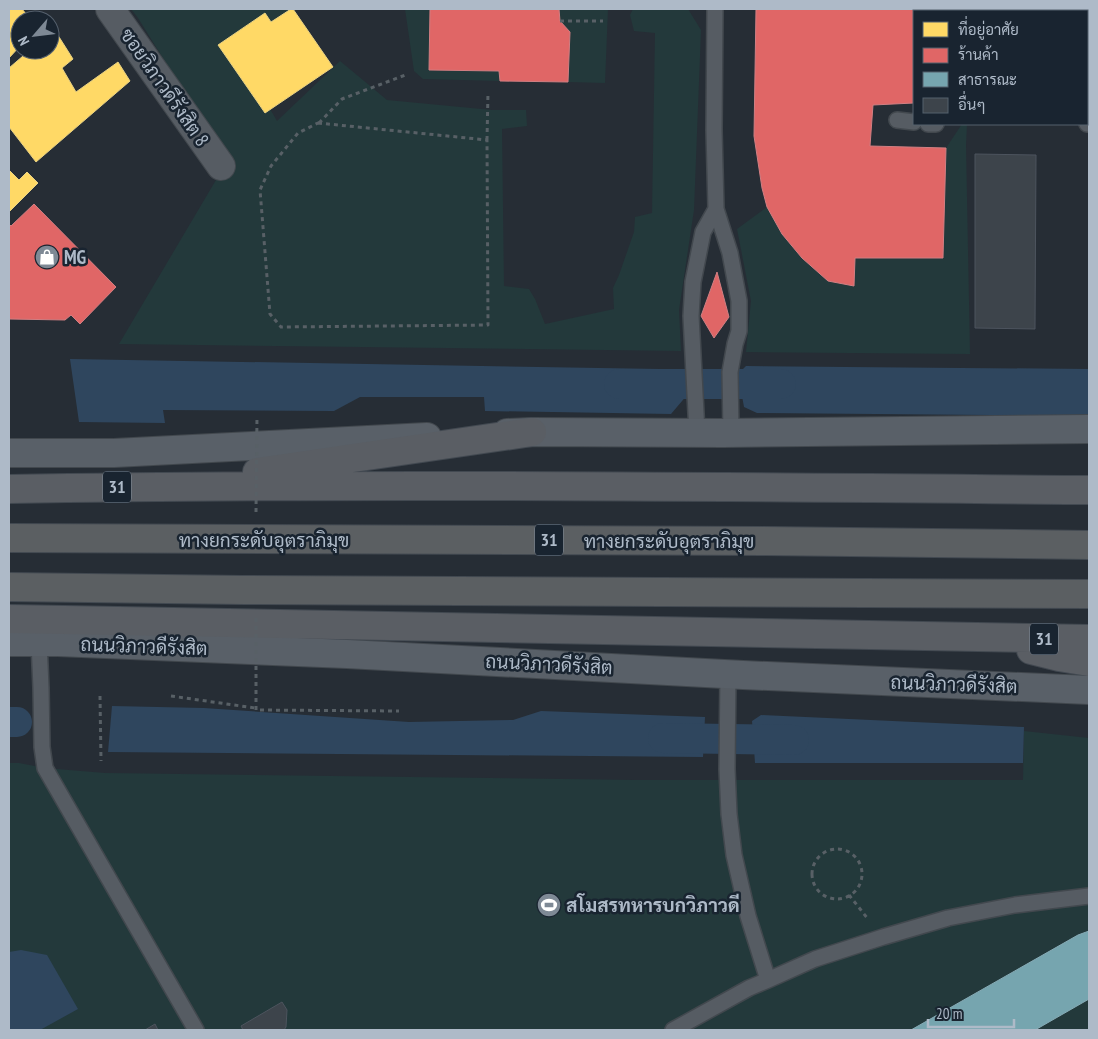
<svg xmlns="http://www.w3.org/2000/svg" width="1098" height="1039" viewBox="0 0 1098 1039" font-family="'PT Sans Narrow',Sarabun,sans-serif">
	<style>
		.green { fill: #23393b }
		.water { fill: #2f465e }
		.homes { fill: #ffd966; stroke: #e7d083 }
		.shops { fill: #e06666; stroke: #d17f83 }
		.public { fill: #76a5af; stroke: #87abb6 }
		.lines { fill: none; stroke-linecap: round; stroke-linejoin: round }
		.canal { stroke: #2f465e; stroke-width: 30 }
		.building { fill: #3d444b; stroke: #4d545e }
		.service-casing { stroke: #42484e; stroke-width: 18 }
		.minor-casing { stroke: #42484e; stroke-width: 30 }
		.secondary-casing { stroke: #42484e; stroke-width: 30 }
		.trunk-casing { stroke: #424951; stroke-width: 30 }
		.path { stroke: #586066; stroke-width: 3; stroke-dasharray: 4 4; stroke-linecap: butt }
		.service { stroke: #565c63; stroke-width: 15 }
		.minor { stroke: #565c63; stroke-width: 28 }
		.secondary { stroke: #596068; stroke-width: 28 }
		.trunk { stroke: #5a5e64; stroke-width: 28 }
		.motorway-bridge-casing { stroke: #424951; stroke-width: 30; stroke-linecap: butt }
		.path-bridge { stroke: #586066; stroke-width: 3; stroke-dasharray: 4 4; stroke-linecap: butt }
		.motorway-bridge { stroke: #5b5f62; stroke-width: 28 }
		.labels { text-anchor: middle; stroke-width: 5; stroke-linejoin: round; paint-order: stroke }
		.shield { fill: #192430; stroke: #818d9a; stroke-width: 1 }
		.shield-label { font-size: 18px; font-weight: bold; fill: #aebac8 }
		.street-label { font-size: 19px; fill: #aebac8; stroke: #192430 }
		.poi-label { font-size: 19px; font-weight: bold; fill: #aebac8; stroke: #192430; text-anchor: start }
	</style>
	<rect width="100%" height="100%" fill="#262d35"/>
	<path class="green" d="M 131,9 L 294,9 L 234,46 L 277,121 L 340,61 L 387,100 L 492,110 L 526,110 L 527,126 L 502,129 L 504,286 L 529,289 L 535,299 L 545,324 L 614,309 L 613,288 L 619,275 L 634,232 L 635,217 L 652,213 L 655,33 L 634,31 L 630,15 L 633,9 L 688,9 L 701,30 L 694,210 L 679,310 L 681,351 L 119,344 L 216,180 L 230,166 L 138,18 Z
		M 405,9 L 430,9 L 429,70 L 499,71 L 500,81 L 423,79 L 414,71 Z
		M 559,9 L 608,9 L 605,83 L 568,82 L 570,33 L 560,21 Z
		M 962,124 L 967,124 L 966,145 L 970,354 L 746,352 L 751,301 L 737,229 L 767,207 L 782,234 L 802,258 L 854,286 L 855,258 L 943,258 L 946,148 Z
		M 1024,731 L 1089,738 L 1089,1030 L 9,1030 L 9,763 L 19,763 L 45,768 L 105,773 L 635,780 L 1023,780 Z"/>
	<path class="water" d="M 70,359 L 660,369 L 661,388 L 688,394 L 671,414 L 485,411 L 484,397 L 360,397 L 334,411 L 163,410 L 165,423 L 79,422 Z
		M 746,366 L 1089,369 L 1089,416 L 757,413 L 744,407 L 738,374 Z
		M 112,706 L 204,708 L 409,722 L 513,720 L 541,711 L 705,717 L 703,757 L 108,752 Z
		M 761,715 L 1024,727 L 1023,763 L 755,763 L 752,721 Z
		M 21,950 L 47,955 L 78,1009 L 40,1030 L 9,1030 L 9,952 Z"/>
	<path class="homes" d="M 9,9 L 22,9 L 31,20 L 20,20 L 20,46 L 9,58 Z
		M 291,9 L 293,9 L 333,67 L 265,113 L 218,45 L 265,13 L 271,22 Z
		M 54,29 L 73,59 L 62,68 L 76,92 L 118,62 L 130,81 L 36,162 L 9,127 L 9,68 L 30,50 L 50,50 L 50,33 Z
		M 9,170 L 19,180 L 27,172 L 38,183 L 9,212 Z"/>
	<path class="shops" d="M 430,9 L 559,9 L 560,21 L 570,32 L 568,82 L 500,81 L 499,71 L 429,70 Z
		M 756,9 L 939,9 L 939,11 L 914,11 L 914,103 L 873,105 L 870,146 L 946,148 L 943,258 L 855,258 L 854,286 L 828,281 L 802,258 L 782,234 L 767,207 L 762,188 L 754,136 Z
		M 34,204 L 116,287 L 80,324 L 71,315 L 65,320 L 9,319 L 9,224 L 11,226 Z
		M 717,272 L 729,317 L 714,338 L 701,316 Z"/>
	<path class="public" d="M 1089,931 L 1089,999 L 1035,1030 L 911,1030 L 1078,935 Z"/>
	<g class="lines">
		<path class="canal" d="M 619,384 L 781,384
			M 9,722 L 17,722
			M 663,738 L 794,740"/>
	</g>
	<path class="building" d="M 997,9 L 1073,9 L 1073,11 L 997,11 Z
		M 975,154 L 1036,155 L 1035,329 L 975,328 Z
		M 282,1002 L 287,1010 L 286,1027 L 284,1030 L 243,1030 L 241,1026 Z
		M 155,1024 L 158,1030 L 145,1030 Z"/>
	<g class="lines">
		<g class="service-casing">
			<path id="service" d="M 715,9 L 714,130 L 716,209 L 730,253 L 739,301 L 739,331 L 735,344 L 730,372 L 731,433
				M 959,11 L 959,9
				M 897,120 L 914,122
				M 928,124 L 936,124
				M 1087,124 L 1089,124
				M 697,433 L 691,316 L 693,282 L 703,232 L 716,209
				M 39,642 L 41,688 L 42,747 L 45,768 L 196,1030
				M 728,674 L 727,769 L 729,814 L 734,855 L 748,916 L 768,980
				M 673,1030 L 749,988 L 768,980 L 815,959 L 883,937 L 948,918 L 1015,905 L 1089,896"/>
		</g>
		<g class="minor-casing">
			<path id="minor" d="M 110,9 L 221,166"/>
		</g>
		<g class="secondary-casing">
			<path id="secondary" d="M 507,433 L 532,432 L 723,433 L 1089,429
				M 9,453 L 114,453 L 427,437
				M 9,642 L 58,642 L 347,654 L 743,675 L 1089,690"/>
		</g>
		<g class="trunk-casing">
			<path id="trunk" d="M 257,472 L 532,432
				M 9,489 C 369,483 729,487 1089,490
				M 9,619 L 1089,639
				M 1031,650 L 1059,657 L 1089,662"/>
		</g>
		<path class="path" d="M 560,21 L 603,21
			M 318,123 L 487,140 L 488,325 L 281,327 L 270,314 L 260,190 L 271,166 L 298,133 Z
			M 319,123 L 342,99 L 408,74
			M 487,140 L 488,92
			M 100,696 L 101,761
			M 171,696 L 255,708
			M812 874a25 25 0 1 1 50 0a25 25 0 1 1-50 0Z
			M 849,895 L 868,919"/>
		<use href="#service" class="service"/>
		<use href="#minor" class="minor"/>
		<use href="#secondary" class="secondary"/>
		<use href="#trunk" class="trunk"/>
		<g class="motorway-bridge-casing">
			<path id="motorway-bridge" d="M 9,538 L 765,541 L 1089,545
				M 9,587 L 243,590 L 1089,594"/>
		</g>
		<path class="path-bridge" d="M 256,512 L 257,416
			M 256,618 L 256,710 L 399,711"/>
		<use href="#motorway-bridge" class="motorway-bridge"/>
	</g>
	<defs>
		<g id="shop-disc" transform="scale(1.25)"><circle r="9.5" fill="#7e8995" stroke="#192430"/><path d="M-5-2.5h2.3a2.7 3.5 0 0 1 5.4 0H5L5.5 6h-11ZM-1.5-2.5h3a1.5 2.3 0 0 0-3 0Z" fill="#fff"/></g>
		<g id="stadium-disc" transform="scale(1.25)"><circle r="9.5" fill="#7e8995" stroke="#192430"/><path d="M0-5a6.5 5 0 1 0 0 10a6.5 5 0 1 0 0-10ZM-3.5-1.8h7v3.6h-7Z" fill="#fff"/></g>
	</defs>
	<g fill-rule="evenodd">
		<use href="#shop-disc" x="47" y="257"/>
		<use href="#stadium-disc" x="549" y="905"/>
	</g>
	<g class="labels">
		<g class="shield">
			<rect x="103" y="471.5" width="28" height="31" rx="4"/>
			<rect x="535" y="524.5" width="28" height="31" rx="4"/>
			<rect x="1030" y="623.5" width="28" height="31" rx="4"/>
		</g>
		<g class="shield-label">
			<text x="117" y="493">31</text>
			<text x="549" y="546">31</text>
			<text x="1044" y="645">31</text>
		</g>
		<g class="street-label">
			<text transform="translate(165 87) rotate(55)" y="7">ซอยวิภาวดีรังสิต 8</text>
			<text x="264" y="547">ทางยกระดับอุตราภิมุข</text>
			<text x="669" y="548">ทางยกระดับอุตราภิมุข</text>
			<text transform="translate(144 646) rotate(2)" y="7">ถนนวิภาวดีรังสิต</text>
			<text transform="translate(549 664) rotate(3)" y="7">ถนนวิภาวดีรังสิต</text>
			<text transform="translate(954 684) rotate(2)" y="7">ถนนวิภาวดีรังสิต</text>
		</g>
		<g class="poi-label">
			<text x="64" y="264">MG</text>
			<text x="566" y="912">สโมสรทหารบกวิภาวดี</text>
		</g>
	</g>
	<rect width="1098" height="1039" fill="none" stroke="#aebac8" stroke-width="20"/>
	<rect x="913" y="10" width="175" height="115" fill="#192430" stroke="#55606d"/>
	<rect x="923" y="22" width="25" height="15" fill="#ffd966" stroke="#55606d"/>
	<text x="958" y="35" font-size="15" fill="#aebac8">ที่อยู่อาศัย</text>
	<rect x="923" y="48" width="25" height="15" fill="#e06666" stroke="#55606d"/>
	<text x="958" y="60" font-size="15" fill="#aebac8">ร้านค้า</text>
	<rect x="923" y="72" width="25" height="15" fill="#76a5af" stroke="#55606d"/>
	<text x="958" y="85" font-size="15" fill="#aebac8">สาธารณะ</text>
	<rect x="923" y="98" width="25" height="15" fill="#3d444b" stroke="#55606d"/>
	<text x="958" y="110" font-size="15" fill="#aebac8">อื่นๆ</text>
	<g transform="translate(35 35) rotate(242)"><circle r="24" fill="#192430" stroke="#55606d"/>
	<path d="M0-4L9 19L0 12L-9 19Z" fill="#7e8995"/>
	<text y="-8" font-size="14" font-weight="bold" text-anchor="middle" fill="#aebac8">N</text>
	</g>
	<path d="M928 1019v8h86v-8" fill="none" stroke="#aebac8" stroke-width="2.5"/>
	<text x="936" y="1019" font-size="15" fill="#aebac8" stroke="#192430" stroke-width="4" paint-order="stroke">20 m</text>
</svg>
